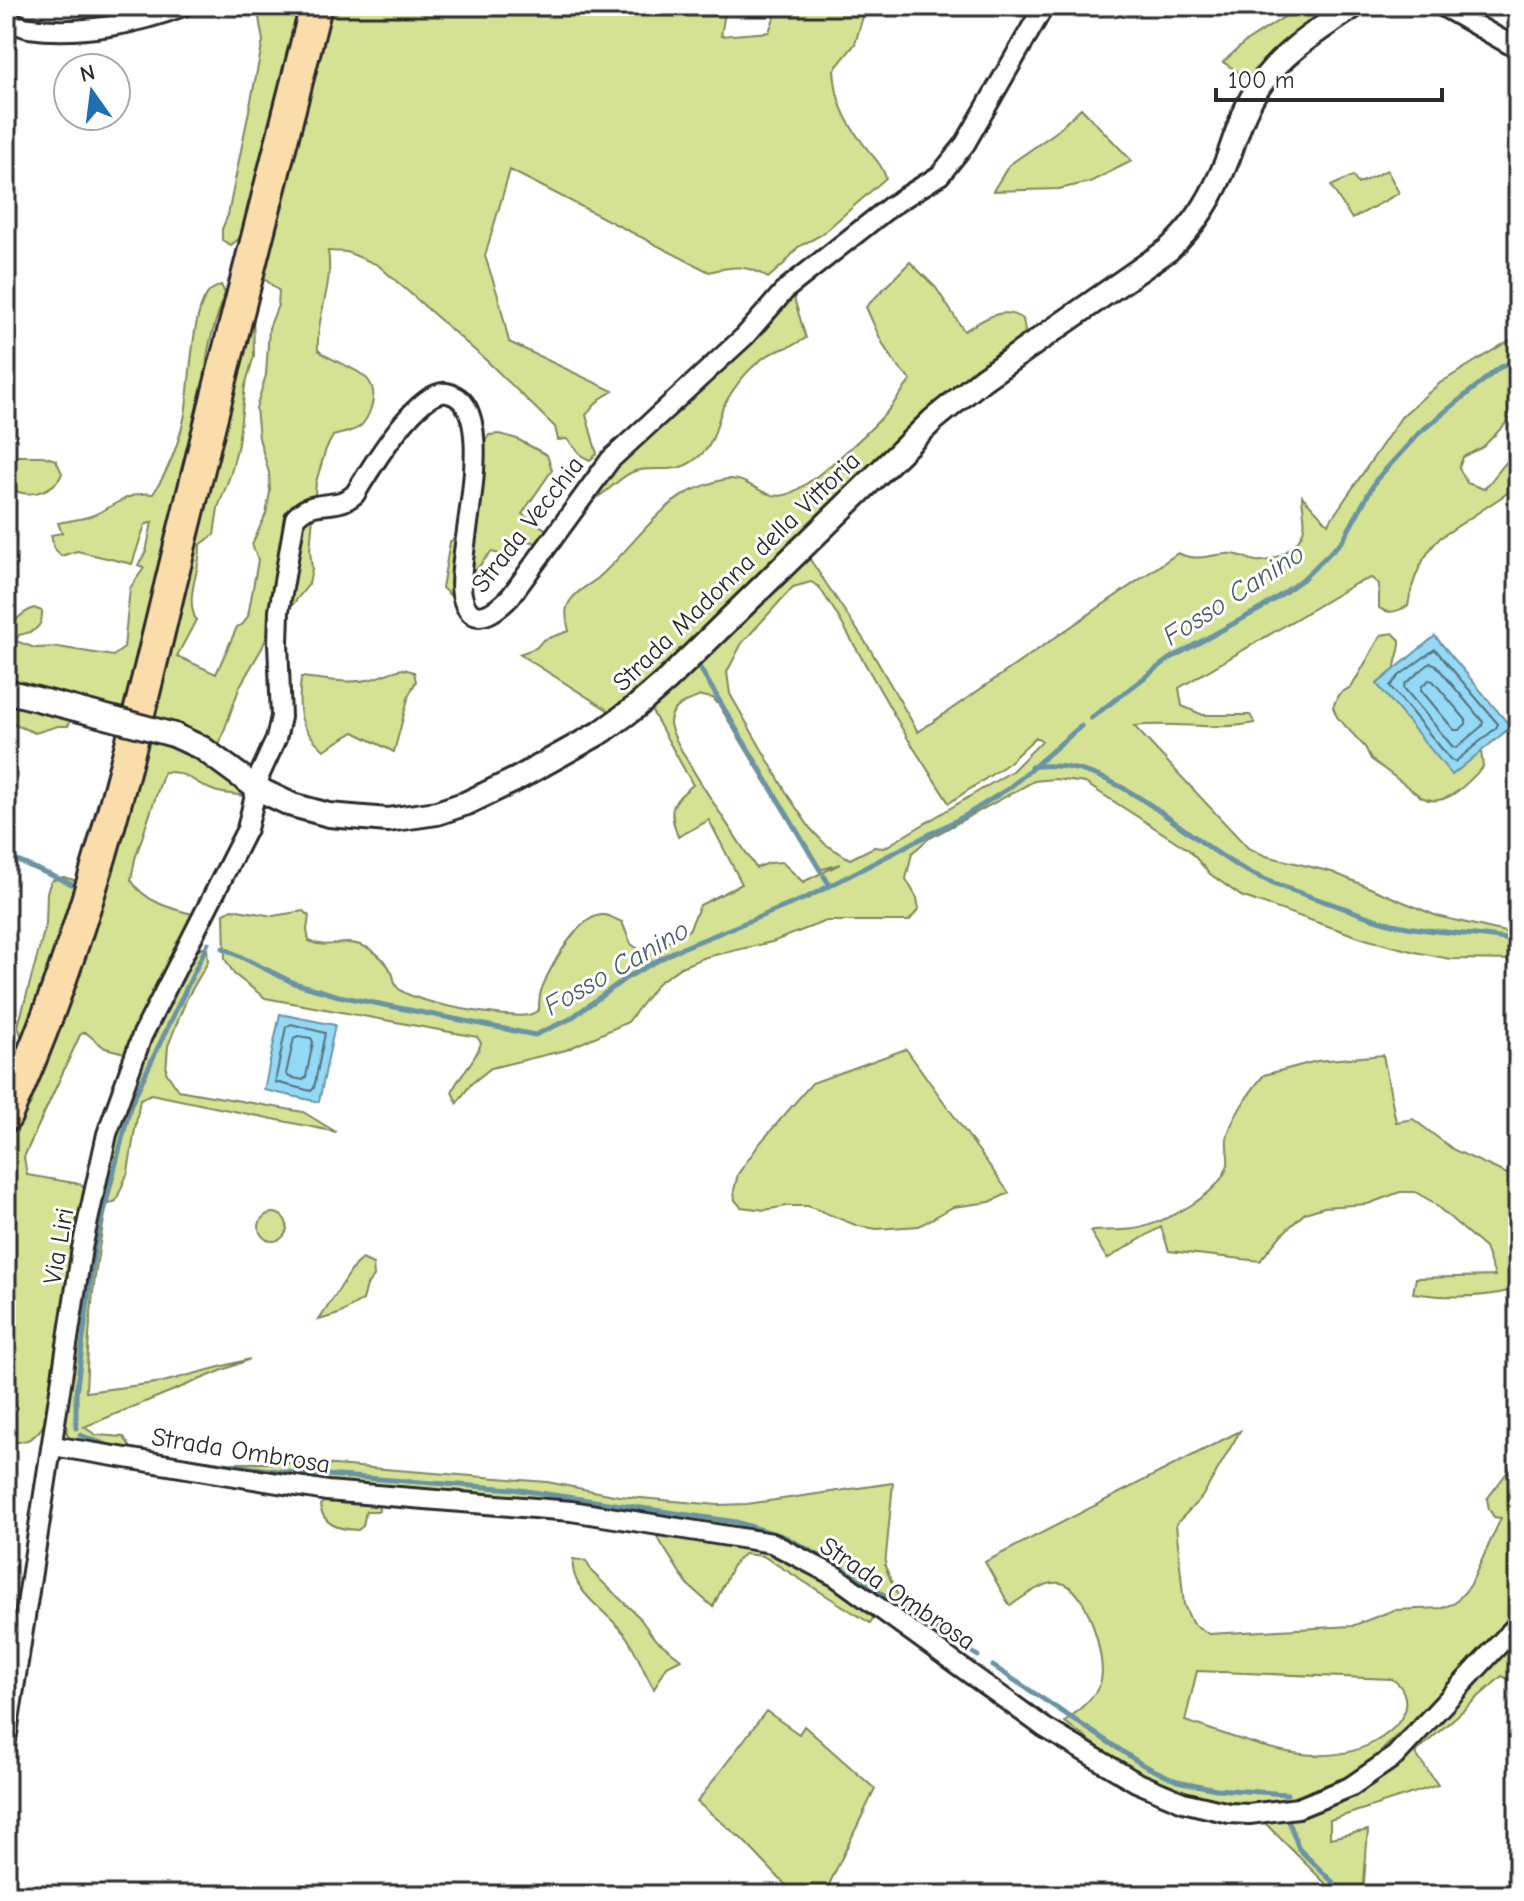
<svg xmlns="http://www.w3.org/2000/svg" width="1524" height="1901" viewBox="0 0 1524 1901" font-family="'Comic Neue',sans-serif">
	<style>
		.green { fill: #d5e193; stroke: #80865f; stroke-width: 2; fill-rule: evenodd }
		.water { fill: #94daf6; stroke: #6a94a5; stroke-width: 2 }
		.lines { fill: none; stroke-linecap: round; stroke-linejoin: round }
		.shore { stroke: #55717c; stroke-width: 2 }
		.stream { stroke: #6a94a5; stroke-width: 5 }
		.minor-casing { stroke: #2b2b2b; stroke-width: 24 }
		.tertiary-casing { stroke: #2b2b2b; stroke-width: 28 }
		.trunk-casing { stroke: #2b2b2b; stroke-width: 36 }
		.minor { stroke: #fff; stroke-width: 18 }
		.tertiary { stroke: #fff; stroke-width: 22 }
		.trunk { stroke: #fbddab; stroke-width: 30 }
		.tertiary-bridge-casing { stroke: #2b2b2b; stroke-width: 28; stroke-linecap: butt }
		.tertiary-bridge { stroke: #fff; stroke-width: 22 }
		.labels { text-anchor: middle; stroke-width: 6; stroke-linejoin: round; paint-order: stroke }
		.street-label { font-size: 26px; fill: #2b2b2b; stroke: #fff }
		.water-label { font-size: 28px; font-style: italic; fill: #4a6068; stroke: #fff }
	</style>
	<rect width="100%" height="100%" fill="#fff"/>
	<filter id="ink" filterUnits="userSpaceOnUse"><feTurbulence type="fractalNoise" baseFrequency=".0125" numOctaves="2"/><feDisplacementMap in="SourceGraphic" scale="16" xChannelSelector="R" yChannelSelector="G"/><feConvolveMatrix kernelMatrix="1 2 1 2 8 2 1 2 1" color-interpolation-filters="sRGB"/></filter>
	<g filter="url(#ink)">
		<path class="green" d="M 257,6 L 309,6 L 241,237 L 231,245 L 222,240 L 222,229 L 228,215 L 263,41 Z
			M 327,6 L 726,6 L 721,36 L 769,32 L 778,6 L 866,6 L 855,44 L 834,70 C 836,102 845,121 865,146 C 873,157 882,164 886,178 L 821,235 L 798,247 L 785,263 L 768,278 C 748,264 731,266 709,272 L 510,170 L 485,256 L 499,299 L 509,342 L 613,391 L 600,399 L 586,415 L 597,454 L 590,460 L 582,456 L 567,439 L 558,440 L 555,427 L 488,362 L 378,265 L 347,252 L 328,251 C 334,285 316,316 318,350 C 340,369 384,369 371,408 C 363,431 355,430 333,436 L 326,449 L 316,482 L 310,550 L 312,569 L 309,584 L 289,609 L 274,620 L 262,648 L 240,686 L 219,745 L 147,717 L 253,307 L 254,356 L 245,386 L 238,444 L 231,473 L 218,508 L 214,535 L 200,545 C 201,571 184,595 196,620 L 177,656 L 216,674 L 237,627 L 243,624 L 248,616 L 258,560 L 252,544 L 266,514 L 270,492 L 269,473 L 259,438 L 256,408 L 266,375 L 269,328 L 278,305 L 279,291 L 262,277 Z
			M 1301,6 L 1343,6 L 1252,81 L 1223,62 L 1244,43 Z
			M 1081,108 L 1132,161 L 1090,182 L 1059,189 L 993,191 L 1009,165 L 1056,132 Z
			M 1387,170 L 1399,193 L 1352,219 L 1331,186 L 1353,176 L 1358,184 Z
			M 910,262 L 936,288 L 964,331 C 983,320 1002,305 1023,319 L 1025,331 L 1019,344 L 628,703 L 611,712 L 519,654 L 536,648 L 543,640 L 569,631 C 567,623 565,614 567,607 C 572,593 588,586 598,578 C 627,553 654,511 687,493 C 694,489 719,480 727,479 C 750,477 762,500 785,495 C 808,489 867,434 885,414 C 894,404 902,391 911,380 C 885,356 880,338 866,307 Z
			M 221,285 L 225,293 C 214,327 201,358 208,394 L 157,590 L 122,711 L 6,682 C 6,649 0,622 34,608 L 42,611 C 43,628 34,632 19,635 L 16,641 L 35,648 L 58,647 L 113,656 L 124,648 L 130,588 L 144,568 L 138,565 L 146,552 L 152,522 L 145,525 L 132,564 L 77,551 L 61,556 L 54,548 L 51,535 L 62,533 L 58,523 C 69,521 81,519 91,516 C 112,508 130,490 153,494 C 168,471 178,446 184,419 C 191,390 190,310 210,291 C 213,288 217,287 221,285 Z
			M 793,295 L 806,338 C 791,349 770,350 757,363 C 744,374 731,392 723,407 C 717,421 715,441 704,452 C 676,479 663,464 635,471 C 621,475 608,493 594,499 L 590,497 L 593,487 Z
			M 1518,335 L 1518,411 L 1483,447 L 1463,457 L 1459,468 L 1467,483 L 1484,489 C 1497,476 1503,462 1518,451 L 1518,486 L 1440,538 C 1422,556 1412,581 1408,606 C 1397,611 1390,615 1379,608 L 1379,584 L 1371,578 L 1355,584 L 1179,688 L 1182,706 L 1203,715 L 1250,715 L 1255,723 C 1215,731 1174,721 1134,726 L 1248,848 L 1266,856 L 1332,872 L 1437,916 L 1518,935 L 1518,960 L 1450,959 L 1415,952 L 1365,939 L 1241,896 L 1210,874 L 1189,850 L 1085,783 L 1055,779 L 1034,781 L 928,839 L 912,853 L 906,879 L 917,898 L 919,909 L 909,921 L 826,921 L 772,942 L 706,957 L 681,967 L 658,983 L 628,1022 L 566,1050 L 491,1068 L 471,1084 L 457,1103 L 452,1092 C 459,1074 475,1063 481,1043 L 477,1037 L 265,998 L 234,974 L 225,959 L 224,913 L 232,909 L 273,916 L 303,911 L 309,916 L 307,930 L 309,941 C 330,951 344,936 368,948 C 379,954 388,963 393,975 C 394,979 394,983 397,987 C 409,1003 508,1019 528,1015 C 531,1015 537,1011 539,1010 C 539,1004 539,997 541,991 C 548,970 579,913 604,915 C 609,915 617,920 622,922 L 631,944 L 640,950 L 668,942 L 689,930 L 700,905 L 742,884 L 709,820 L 678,837 C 668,809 670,803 693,785 L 649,706 L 807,555 L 870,649 L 918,732 L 1178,553 C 1196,562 1207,555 1226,554 C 1238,552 1245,559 1256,561 C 1275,563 1300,546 1304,528 C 1306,518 1302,506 1302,496 L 1328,524 L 1402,416 L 1440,383 ZM 811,582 L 819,587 L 836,613 L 908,739 L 949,803 L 1006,765 L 1036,737 L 1042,741 L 1012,771 L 884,848 L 874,847 L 850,859 L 825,844 L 810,828 L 789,797 L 730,694 L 727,672 L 742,643 L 793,587 ZM 701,696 L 713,698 L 719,705 L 819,870 L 840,864 L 803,882 L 782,862 L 769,863 L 756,868 C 741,844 671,743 670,723 C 670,706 688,701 701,696 Z
			M 500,434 L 517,439 L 547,455 L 552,470 L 522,514 L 553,534 L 542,544 L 528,541 L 505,555 L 491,552 L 458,591 L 463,607 L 442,588 L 450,542 L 466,527 L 470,465 L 489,435 Z
			M 7,456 L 43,456 L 56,460 L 62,473 C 57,492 18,503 8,483 C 4,476 6,464 7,456 Z
			M 1393,633 L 1400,640 C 1401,651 1395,658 1395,669 L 1377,684 L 1453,774 L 1481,751 L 1483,767 C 1467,783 1446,810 1421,797 L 1371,759 L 1365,747 L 1337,717 L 1333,707 L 1338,695 L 1352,686 L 1381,635 Z
			M 404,669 L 414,672 L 416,681 L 409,695 L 394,752 L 354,732 L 324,750 C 297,726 298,712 301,677 C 323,679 346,684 367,680 C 380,678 391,670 404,669 Z
			M 6,694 L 74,714 L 68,726 L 58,726 L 35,733 L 6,721 Z
			M 143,733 L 183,745 L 239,783 L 243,796 C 234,794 227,794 218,792 C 199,787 186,770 164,772 L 135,859 L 131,880 C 144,902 172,909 196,915 L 125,1053 L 105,1048 L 85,1032 L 80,1035 L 24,1157 L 27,1175 L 80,1184 L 89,1192 L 46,1421 C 37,1438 25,1445 6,1441 L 6,1137 L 18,1114 Z
			M 63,877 L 82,882 L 23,1042 L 18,1026 L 46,924 L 47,892 L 51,881 Z
			M 202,947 L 207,947 L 208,962 L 187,998 L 168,1046 L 166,1072 L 178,1090 L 303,1112 L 336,1132 L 151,1094 L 140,1099 L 128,1172 L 116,1201 L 107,1205 C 94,1267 88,1329 86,1392 L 163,1382 L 250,1359 L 84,1427 L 96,1435 L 124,1437 L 131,1448 L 148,1456 L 70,1442 C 58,1418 74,1360 78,1333 C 91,1251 103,1168 130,1088 C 146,1041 174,995 197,951 Z
			M 906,1049 L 1009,1193 L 990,1202 L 953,1207 L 919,1226 L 877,1229 L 858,1226 L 808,1206 L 786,1206 L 765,1210 L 741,1207 L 735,1200 L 734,1190 L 738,1174 L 760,1143 L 812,1083 Z
			M 1383,1055 L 1396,1122 L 1413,1119 L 1454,1150 L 1518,1179 L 1518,1280 L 1513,1290 C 1481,1298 1446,1298 1413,1293 L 1416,1278 L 1495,1276 L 1485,1248 L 1431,1201 L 1415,1192 L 1400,1192 L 1368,1204 L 1324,1207 L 1305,1213 L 1281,1235 L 1260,1261 L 1169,1251 L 1161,1227 L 1107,1259 L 1090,1231 C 1105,1230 1120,1231 1134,1229 C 1163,1224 1221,1195 1228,1164 C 1229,1156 1226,1147 1227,1139 C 1230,1120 1251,1090 1264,1075 L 1317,1061 Z
			M259 1227a14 14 0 1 1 28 0a14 14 0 1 1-28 0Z
			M 362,1259 L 373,1264 L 374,1277 L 367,1285 L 363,1300 L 339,1314 L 319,1320 L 355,1265 Z
			M 1240,1431 L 1202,1497 L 1176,1524 L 1184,1605 L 1192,1623 L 1209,1634 L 1352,1626 L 1394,1610 L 1442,1608 L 1455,1603 L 1470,1586 L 1501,1518 L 1494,1517 L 1489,1509 L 1487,1499 L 1518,1458 L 1518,1616 L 1360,1772 C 1350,1778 1340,1788 1329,1792 C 1277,1813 1209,1805 1159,1782 C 1125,1767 1094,1745 1065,1722 C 1077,1711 1097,1697 1101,1680 C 1106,1658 1087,1585 1060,1583 C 1043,1581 1023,1597 1010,1606 L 985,1562 ZM 1197,1671 L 1392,1679 C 1403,1686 1408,1698 1404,1711 C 1401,1723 1391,1731 1381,1738 C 1322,1777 1246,1740 1185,1721 Z
			M 188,1463 L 309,1463 L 547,1482 L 619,1496 L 718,1505 L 747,1504 L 893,1483 L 885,1566 L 896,1592 L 920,1623 L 771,1537 L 722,1525 L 523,1497 L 265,1475 Z
			M 333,1495 L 378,1502 L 379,1511 L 366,1511 L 363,1526 L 358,1530 C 339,1529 323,1526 320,1505 Z
			M 651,1527 L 770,1545 L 878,1611 L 870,1623 L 763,1556 L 744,1554 L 733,1565 L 713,1607 L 687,1584 Z
			M 573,1559 L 586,1561 L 592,1572 L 639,1617 L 654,1638 L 681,1659 L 667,1666 L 654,1689 C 644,1673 638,1655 628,1639 C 611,1612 569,1594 573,1559 Z
			M 1518,1639 L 1518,1684 L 1502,1676 L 1415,1753 L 1438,1785 L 1330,1820 L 1330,1838 L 1368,1830 L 1363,1895 L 1337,1895 L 1263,1821 L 1267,1817 L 1320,1806 L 1461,1692 Z
			M 766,1711 L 799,1734 L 804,1726 L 875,1789 L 824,1895 L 795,1895 L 743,1840 L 697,1802 Z"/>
		<path class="water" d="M 1435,636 L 1511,727 L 1452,775 L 1377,684 Z
			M 280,1014 L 335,1025 L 319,1102 L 264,1090 Z"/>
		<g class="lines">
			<path class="shore" d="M 1435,649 L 1498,724 L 1496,728 L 1455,762 L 1451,760 L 1390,686 L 1400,675 Z
				M 1430,663 L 1435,664 L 1483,722 L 1482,726 L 1456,748 L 1452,746 L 1404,688 L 1405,684 Z
				M 1429,680 L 1433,681 L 1466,720 L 1466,724 L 1459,730 L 1454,730 L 1421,690 L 1422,686 Z
				M 291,1024 L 325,1033 L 314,1088 L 311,1091 L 275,1082 L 286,1027 Z
				M 298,1036 L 311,1038 L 313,1042 L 306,1077 L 303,1080 L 289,1077 L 286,1074 L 294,1038 Z"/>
			<path class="stream" d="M 700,668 L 820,870
				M 1091,718 L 1169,659 L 1262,608 L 1303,579 L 1343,540 L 1376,480 L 1419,433 L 1499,368 L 1518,359
				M 1031,767 C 1108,756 1171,825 1231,862 C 1263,882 1303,894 1338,906 C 1354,911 1369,918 1385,922 C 1428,934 1474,932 1518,941
				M 6,856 L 74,885
				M 824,876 L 830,886
				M 223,948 L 294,983 L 339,996 L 535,1035 L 570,1019 L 626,978 L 675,951 L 806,898 L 963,817 L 1009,788 L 1081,726
				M 76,1428 L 76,1394 L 95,1246 L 131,1104 L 208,943
				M 80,1435 L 118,1449
				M 187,1459 L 286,1472 L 513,1489 L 736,1522 L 785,1537 L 844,1569 L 978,1656
				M 993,1666 L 1143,1765 L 1177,1781 L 1216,1789 L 1287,1794
				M 1288,1819 L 1299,1849 L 1346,1895"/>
			<g class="minor-casing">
				<path id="minor" d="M 1442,6 L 1518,49
					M 6,18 C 13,22 21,27 29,28 C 79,35 137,24 183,6
					M 53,1446 L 327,1491 L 571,1511 L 772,1543 L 835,1576 L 1045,1728 L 1136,1782 L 1183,1802 L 1229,1813 L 1249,1814 L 1298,1808 L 1350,1787 L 1395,1756 L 1518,1624
					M 6,1740 L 82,1248 L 107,1134 L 142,1036 L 247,829 L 260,774 L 276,739 L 281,717 L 278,643 L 279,611 L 295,518 C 314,496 335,512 355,494 C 369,471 418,388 447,393 C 504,403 454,559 462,595 C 470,631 495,613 511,596 L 610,460 L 745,336 L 786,289 L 891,206 L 940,175 L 965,144 L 1044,6"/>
			</g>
			<g class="tertiary-casing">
				<path id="tertiary" d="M 6,691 L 99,715
					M 174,735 L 202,748 L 258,789 L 292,805 L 329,815 L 388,820 L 437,813 L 467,803 L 515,780 L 603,731 L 636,707 L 667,680 L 933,420 L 983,379 L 1168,250 C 1197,224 1214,194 1228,158 C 1237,133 1244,107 1260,85 C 1282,52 1322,28 1354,6"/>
			</g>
			<g class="trunk-casing">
				<path id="trunk" d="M 6,1116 C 89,934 133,739 180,545 C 224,365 270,186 316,6"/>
			</g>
			<use href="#minor" class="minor"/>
			<use href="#tertiary" class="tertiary"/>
			<use href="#trunk" class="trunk"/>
			<g class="tertiary-bridge-casing">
				<path id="tertiary-bridge" d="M 99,715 L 174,735"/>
			</g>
			<use href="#tertiary-bridge" class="tertiary-bridge"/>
		</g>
	</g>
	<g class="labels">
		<g class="street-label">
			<text transform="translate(527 524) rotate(-52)" y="9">Strada Vecchia</text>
			<text transform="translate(736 571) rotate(-44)" y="9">Strada Madonna della Vittoria</text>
			<text transform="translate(58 1246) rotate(-80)" y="9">Via Liri</text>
			<text transform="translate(241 1450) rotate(9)" y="9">Strada Ombrosa</text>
			<text transform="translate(898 1593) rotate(34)" y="9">Strada Ombrosa</text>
		</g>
		<g class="water-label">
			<text transform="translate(1233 594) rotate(-33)" y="10">Fosso Canino</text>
			<text transform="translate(616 967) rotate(-30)" y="10">Fosso Canino</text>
		</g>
	</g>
	<rect width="1524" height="1901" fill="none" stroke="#fff" stroke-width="32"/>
	<rect x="16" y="16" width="1492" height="1869" fill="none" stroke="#2b2b2b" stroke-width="3" filter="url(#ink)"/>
	<g transform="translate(92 92) rotate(346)"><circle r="38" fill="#ffffff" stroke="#aaaaaa" stroke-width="2"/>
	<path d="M0-6L14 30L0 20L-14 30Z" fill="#1f6fb2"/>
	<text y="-12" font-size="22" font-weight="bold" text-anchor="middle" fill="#2b2b2b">N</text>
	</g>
	<path d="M1216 88v12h226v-12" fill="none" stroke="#2b2b2b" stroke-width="4"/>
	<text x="1228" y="88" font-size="24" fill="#2b2b2b" stroke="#ffffff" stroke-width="6" paint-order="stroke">100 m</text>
</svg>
